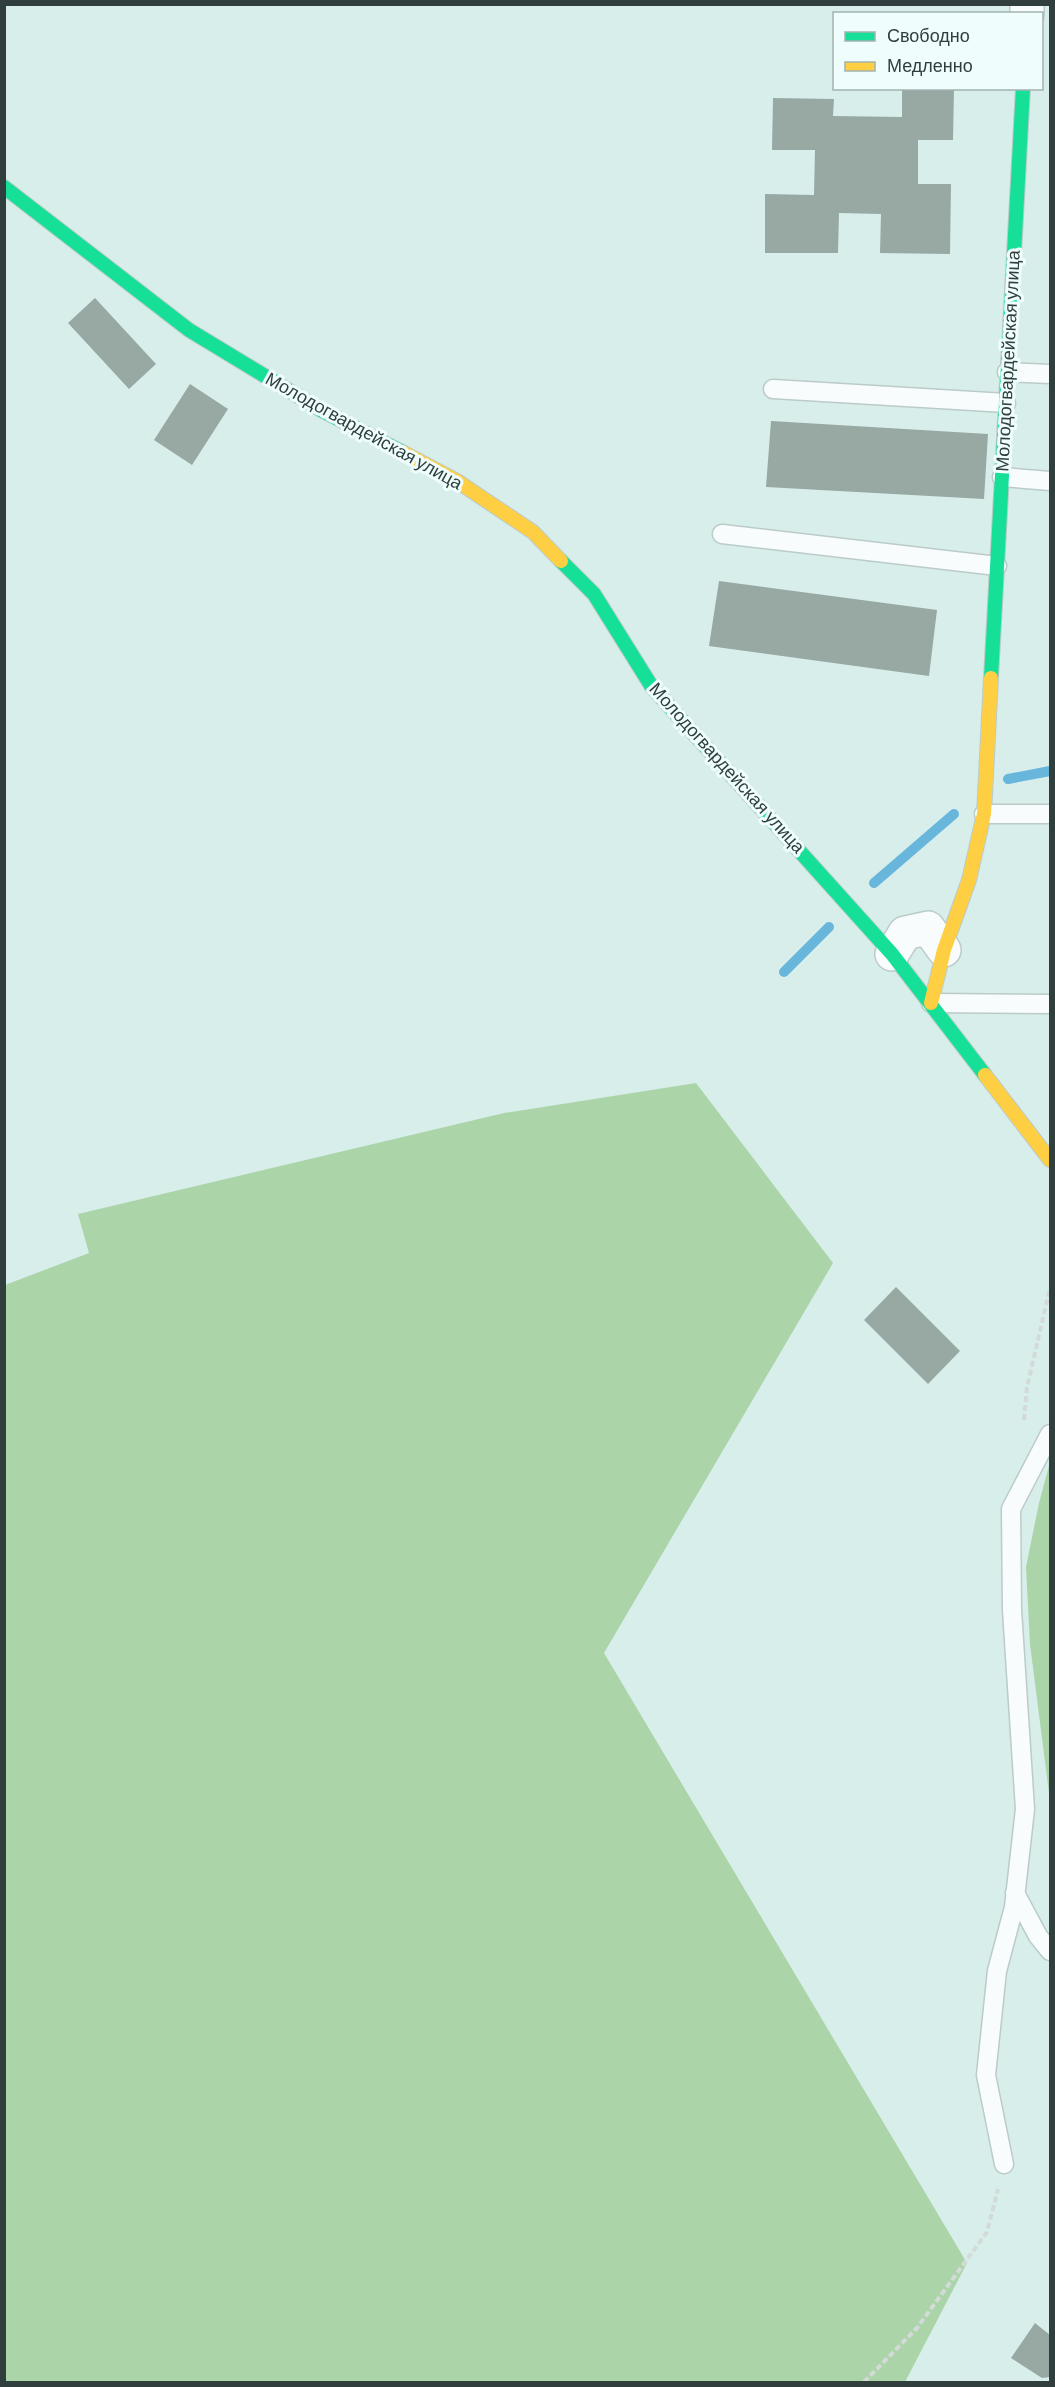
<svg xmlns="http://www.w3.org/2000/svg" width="1055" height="2387" viewBox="0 0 1055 2387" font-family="Barlow,sans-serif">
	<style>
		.forest { fill: #abd5a9 }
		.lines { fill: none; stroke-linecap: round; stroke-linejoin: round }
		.stream { stroke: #69b6dc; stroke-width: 10 }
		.building { fill: #98a8a3 }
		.lane-casing { stroke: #bbcbca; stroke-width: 21 }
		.street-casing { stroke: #bbcbca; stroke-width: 36 }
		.fast-casing { stroke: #bbcbca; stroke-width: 16 }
		.slow-casing { stroke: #bbcbca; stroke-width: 16 }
		.path { stroke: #d3dad8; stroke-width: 4; stroke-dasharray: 6 3; stroke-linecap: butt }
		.lane { stroke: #f9fcfc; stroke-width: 18 }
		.street { stroke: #f9fcfc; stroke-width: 33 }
		.fast { stroke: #16e098; stroke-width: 14 }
		.slow { stroke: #ffcf43; stroke-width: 14 }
		.labels { text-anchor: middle; stroke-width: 6; stroke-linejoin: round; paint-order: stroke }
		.street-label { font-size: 18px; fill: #303f3d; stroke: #effefc }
	</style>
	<rect width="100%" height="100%" fill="#d8eeeb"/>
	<path class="forest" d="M 696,1083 L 833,1263 L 604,1653 L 967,2263 L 905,2382 L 5,2382 L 5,1285 L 89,1253 L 78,1214 L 504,1113 Z
		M 1050,1462 L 1050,1801 L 1030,1644 L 1026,1567 L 1039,1503 Z"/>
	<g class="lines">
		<path class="stream" d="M 1008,779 L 1050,771
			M 874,883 L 954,814
			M 784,972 L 829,927"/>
	</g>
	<path class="building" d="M 902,88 L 954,88 L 953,140 L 918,140 L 918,184 L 951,184 L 950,254 L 880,253 L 881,214 L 839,213 L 838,253 L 765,253 L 765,194 L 814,195 L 815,150 L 772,150 L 773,98 L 834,99 L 833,116 L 902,117 Z
		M 95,298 L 156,364 L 129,389 L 68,323 Z
		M 190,384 L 228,409 L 192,465 L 154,440 Z
		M 771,421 L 988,434 L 984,499 L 766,487 Z
		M 719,581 L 937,610 L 929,676 L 709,646 Z
		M 896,1287 L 960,1351 L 928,1384 L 864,1320 Z
		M 1035,2323 L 1050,2335 L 1050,2377 L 1042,2378 L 1011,2358 Z"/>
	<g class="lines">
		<g class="lane-casing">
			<path id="lane" d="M 1007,372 L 1050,374
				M 773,389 L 1006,403
				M 1002,477 L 1050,481
				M 722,534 L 997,566
				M 984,814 L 1050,814
				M 931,1003 L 1050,1004
				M 1015,1893 L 1038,1936 L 1050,1951
				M 1004,2164 L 986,2075 L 997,1971 L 1014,1907 L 1025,1809 L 1012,1610 L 1011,1509 L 1050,1434"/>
		</g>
		<g class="street-casing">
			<path id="street" d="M 1027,14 L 1027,4
				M 892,954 L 905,933 L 928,928 L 944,950"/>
		</g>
		<g class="fast-casing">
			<path id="fast" d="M 4,187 L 189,330 L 321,410 L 402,452
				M 561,561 L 594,594 L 652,687 L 892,954 L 985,1075
				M 991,678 L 1023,88"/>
		</g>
		<g class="slow-casing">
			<path id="slow" d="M 402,452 L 457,481 L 533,532 L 561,561
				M 931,1003 L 944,950 L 969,880 L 984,814 L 991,678
				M 985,1075 L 1050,1160"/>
		</g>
		<path class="path" d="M 1024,1420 L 1027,1387 L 1050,1288
			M 864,2382 L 917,2328 L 987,2232 L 998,2189"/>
		<use href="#lane" class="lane"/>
		<use href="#street" class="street"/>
		<use href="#fast" class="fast"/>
		<use href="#slow" class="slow"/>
	</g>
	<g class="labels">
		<g class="street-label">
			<text transform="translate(1008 361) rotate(-87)" y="6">Молодогвардейская улица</text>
			<text transform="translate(364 431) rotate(29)" y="6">Молодогвардейская улица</text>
			<text transform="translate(727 768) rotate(48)" y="6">Молодогвардейская улица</text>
		</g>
	</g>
	<rect width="1055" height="2387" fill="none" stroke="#303f3d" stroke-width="12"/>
	<rect x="833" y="12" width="210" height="78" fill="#effefc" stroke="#a3b2b0" stroke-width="1.5"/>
	<rect x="845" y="32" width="30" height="9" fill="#16e098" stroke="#a3b2b0" stroke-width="1.5"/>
	<text x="887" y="42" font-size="18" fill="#303f3d">Свободно</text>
	<rect x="845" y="62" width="30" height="9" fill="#ffcf43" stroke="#a3b2b0" stroke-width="1.5"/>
	<text x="887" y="72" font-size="18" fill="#303f3d">Медленно</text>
</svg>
